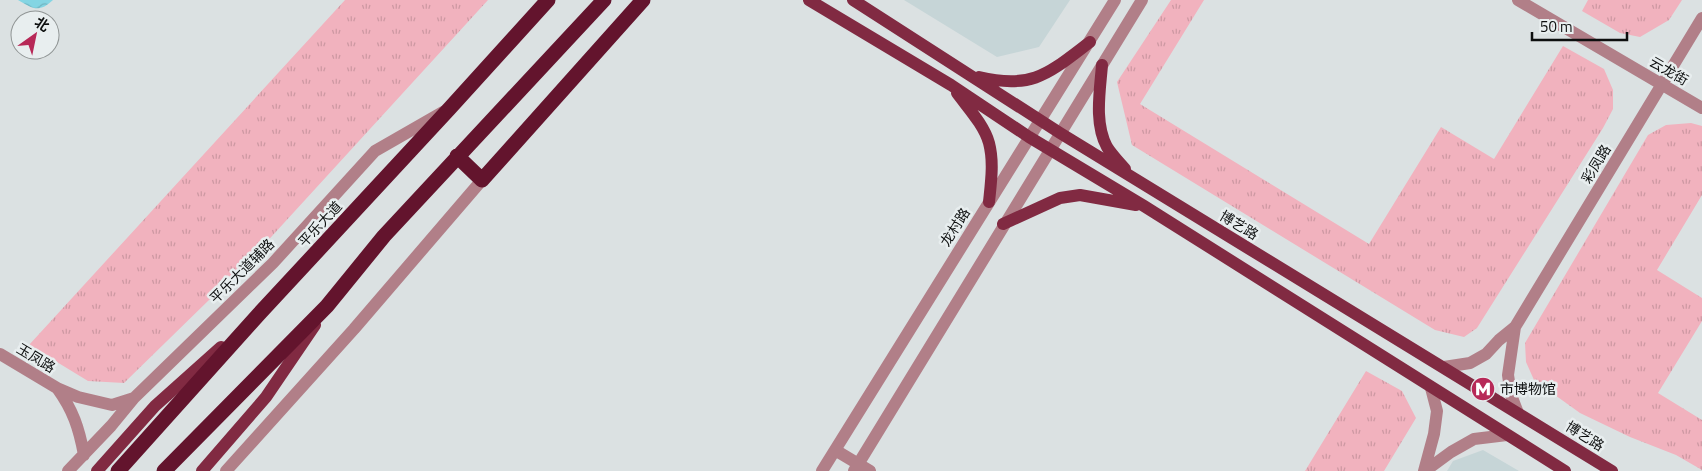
<svg xmlns="http://www.w3.org/2000/svg" width="1702" height="471" viewBox="0 0 1702 471" font-family="'Titillium Web','Noto Sans SC',sans-serif">
	<style>
		.built { fill: #c6d5d7 }
		.park { fill: url(#park-tufts) }
		.water { fill: url(#water-waves) }
		.lines { fill: none; stroke-linecap: round; stroke-linejoin: round }
		.minor { stroke: #b17f88; stroke-width: 12 }
		.major { stroke: #812a42; stroke-width: 12 }
		.highway { stroke: #63142d; stroke-width: 15 }
		.labels { text-anchor: middle; stroke-width: 5; stroke-linejoin: round; paint-order: stroke }
		.street-label { font-size: 14px; fill: #0d0f0f; stroke: #e8eeef }
		.poi-label { font-size: 14px; fill: #0d0f0f; stroke: #e8eeef; text-anchor: start }
	</style>
	<defs>
		<pattern id="park-tufts" width="24" height="20" patternUnits="userSpaceOnUse" patternTransform="scale(1.25)"><rect width="24" height="20" fill="#f1b2be"/><path d="M3 7l-1-3M5 7V3M7 7l1-3M15 17l-1-3M17 17v-4M19 17l1-3" fill="none" stroke="#cd98a2"/></pattern>
		<pattern id="water-waves" width="16" height="10" patternUnits="userSpaceOnUse" patternTransform="scale(1.25)"><rect width="16" height="10" fill="#84d5e3"/><path d="M0 5q4-4 8 0t8 0" fill="none" stroke="#71b6c2"/></pattern>
	</defs>
	<rect width="100%" height="100%" fill="#dbe1e2"/>
	<path class="built" d="M 904,0 L 1070,0 L 1039,47 L 997,57 Z
		M 1483,450 L 1519,471 L 1447,471 L 1453,461 Z"/>
	<path class="park" d="M 345,0 L 488,0 L 251,259 L 124,383 L 88,381 L 29,345 Z
		M 1171,0 L 1204,0 L 1140,104 L 1369,244 L 1441,127 L 1494,159 L 1563,46 L 1604,69 L 1613,90 L 1613,109 L 1603,128 L 1477,328 L 1464,337 L 1435,330 L 1132,145 L 1117,82 Z
		M 1588,0 L 1682,0 L 1669,20 L 1640,37 L 1620,33 L 1582,11 Z
		M 1691,123 L 1702,126 L 1702,195 L 1657,270 L 1702,298 L 1702,321 L 1658,393 L 1702,420 L 1702,470 L 1676,455 L 1630,437 L 1580,413 L 1534,380 L 1526,362 L 1525,343 L 1648,135 L 1666,125 Z
		M 1366,371 L 1402,391 L 1416,418 L 1384,471 L 1305,471 Z"/>
	<path class="water" d="M 18,0 L 53,0 C 39,13 33,9 18,0 Z"/>
	<g class="lines">
		<path class="minor" d="M 1518,0 L 1702,108
			M 1515,327 L 1508,375 L 1511,395 L 1518,413
			M 0,354 L 57,388
			M 1444,367 L 1470,363 L 1486,354 L 1499,340 L 1515,327 L 1702,18
			M 835,450 L 870,471
			M 84,455 C 79,428 73,410 57,388 L 78,397 L 112,405 L 134,398
			M 68,471 L 111,426 L 134,398 L 273,263 L 375,151 L 443,112
			M 226,471 L 354,329 L 482,180
			M 822,471 L 1115,0
			M 854,471 L 1142,0
			M 1424,471 L 1434,434 L 1437,411 L 1431,388
			M 1425,471 L 1451,452 L 1474,439 L 1507,435"/>
		<path class="major" d="M 809,0 L 951,85 L 1029,137 L 1144,206 L 1565,471
			M 853,0 L 1060,133 L 1612,471
			M 1102,65 C 1100,91 1094,123 1107,147 C 1112,155 1119,162 1125,169
			M 979,77 C 1033,90 1049,73 1090,42
			M 957,93 C 968,108 984,125 989,143 C 994,162 991,182 989,202
			M 1003,224 L 1060,198 L 1080,195 L 1136,205
			M 97,471 L 155,406 L 221,347
			M 202,471 L 266,397 L 315,325"/>
		<path class="highway" d="M 457,156 L 482,180 L 643,0
			M 118,471 L 259,314 L 450,108 L 548,0
			M 164,471 L 327,306 L 384,236 L 604,0"/>
	</g>
	<defs>
		<g id="metro-disc" transform="scale(1.25)"><circle r="9.5" fill="#b72857" stroke="#e8eeef"/><path d="M-5.5 5V-5H-3L0 0L3-5H5.5V5H3V-.5L0 4L-3-.5V5Z" fill="#fff"/></g>
	</defs>
	<g fill-rule="evenodd">
		<use href="#metro-disc" x="1483" y="389"/>
	</g>
	<g class="labels">
		<g class="street-label">
			<text transform="translate(1669 71) rotate(30)" y="5">云龙街</text>
			<text transform="translate(1596 164) rotate(-59)" y="5">彩凤路</text>
			<text transform="translate(320 224) rotate(-47)" y="5">平乐大道</text>
			<text transform="translate(1239 225) rotate(31)" y="5">博艺路</text>
			<text transform="translate(955 227) rotate(-58)" y="5">龙村路</text>
			<text transform="translate(242 271) rotate(-45)" y="5">平乐大道辅路</text>
			<text transform="translate(36 358) rotate(31)" y="5">玉凤路</text>
			<text transform="translate(1585 436) rotate(32)" y="5">博艺路</text>
		</g>
		<g class="poi-label">
			<text x="1500" y="394">市博物馆</text>
		</g>
	</g>
	<g transform="translate(35 35) rotate(33)"><circle r="24" fill="#e8eeef" stroke="#909595"/>
	<path d="M0-4L9 19L0 12L-9 19Z" fill="#b72857"/>
	<text y="-8" font-size="14" font-weight="bold" text-anchor="middle" fill="#0d0f0f">北</text>
	</g>
	<path d="M1532 32v8h95v-8" fill="none" stroke="#0d0f0f" stroke-width="2.5"/>
	<text x="1540" y="32" font-size="15" fill="#0d0f0f" stroke="#e8eeef" stroke-width="4" paint-order="stroke">50 m</text>
</svg>
